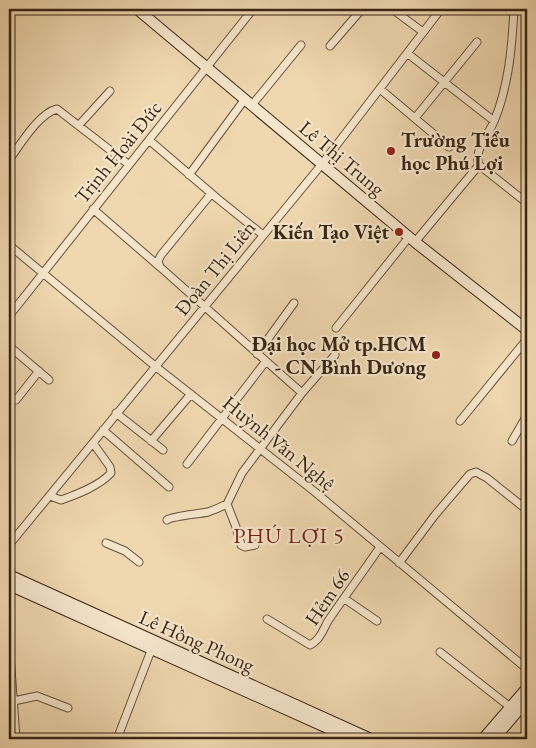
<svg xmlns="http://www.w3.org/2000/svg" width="536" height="748" viewBox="0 0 536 748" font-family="'EB Garamond',serif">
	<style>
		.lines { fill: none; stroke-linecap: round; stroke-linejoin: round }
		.street-casing { stroke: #66523c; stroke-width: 9 }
		.secondary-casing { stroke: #382516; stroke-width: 12 }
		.street { stroke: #f5e5cb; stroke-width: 7 }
		.secondary { stroke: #f5e5cb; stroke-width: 10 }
		.poi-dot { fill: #8f2418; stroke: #f5e5cb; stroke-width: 2 }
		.labels { text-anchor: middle; stroke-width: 4.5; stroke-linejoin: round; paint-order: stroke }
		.poi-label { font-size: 20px; font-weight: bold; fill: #382516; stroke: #f5e5cb; text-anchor: end }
		.street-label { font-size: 20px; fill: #382516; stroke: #f5e5cb }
		.quarter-label { font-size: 22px; letter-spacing: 1px; fill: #7a1f14; stroke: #f5e5cb }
	</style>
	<rect width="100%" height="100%" fill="#efd7af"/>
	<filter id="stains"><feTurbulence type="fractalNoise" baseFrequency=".004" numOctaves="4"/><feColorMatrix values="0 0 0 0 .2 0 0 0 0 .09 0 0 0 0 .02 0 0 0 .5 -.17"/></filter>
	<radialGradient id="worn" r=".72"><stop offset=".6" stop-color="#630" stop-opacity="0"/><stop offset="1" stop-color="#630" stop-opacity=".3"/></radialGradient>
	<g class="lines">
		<g class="street-casing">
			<path id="street" d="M 392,9 L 423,32
				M 514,9 C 512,46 509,84 495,119 C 490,133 473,150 479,165 L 527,203
				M 330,46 L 362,9
				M 407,53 L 494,121
				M 380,89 L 449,147
				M 252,105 L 301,45
				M 415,118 L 477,42
				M 79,125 L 110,91
				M 149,140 L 218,199 L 263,235
				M 9,160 C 20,145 39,113 57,109 L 128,164
				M 189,175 L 245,99
				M 211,194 L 161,255 L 158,261 L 160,267 L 302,393
				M 93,209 L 160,267
				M 415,242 L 479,165
				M 9,245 L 155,366 L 315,492 L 527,669
				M 9,316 L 253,9
				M 336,328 L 409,237
				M 9,346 L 49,380
				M 257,354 L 294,303
				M 16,400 L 39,371
				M 116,413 L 163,450
				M 460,421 L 527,339
				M 103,430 L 169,487
				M 151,441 L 191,394
				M 512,441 L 527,415
				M 187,464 L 266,361
				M 50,496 L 61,500 C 78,494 99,486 111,473 L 110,467 L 93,443
				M 227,504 L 236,527 L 241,545 L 245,547 L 255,545
				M 167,520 C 172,516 199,514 208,512 C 214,510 221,507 227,504 L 242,473 L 302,393 L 335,355
				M 106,543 L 125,551 L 139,562
				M 9,545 L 322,164 L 441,9
				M 399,563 L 435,515 L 470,474 L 476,472 L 487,478 L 527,510
				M 345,599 L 377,621
				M 267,619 L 310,645 C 320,640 323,630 328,621 C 345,596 363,572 380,547
				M 9,640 L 16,739
				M 440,652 L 510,707
				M 9,702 L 37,696 L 68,708
				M 117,739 L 152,648"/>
		</g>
		<g class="secondary-casing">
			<path id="secondary" d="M 137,9 L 415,242 L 527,330
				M 9,575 L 371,739
				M 9,585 L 352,739
				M 483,739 L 527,688
				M 494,739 L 527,700"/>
		</g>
		<use href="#street" class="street"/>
		<use href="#secondary" class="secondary"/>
	</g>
	<g class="poi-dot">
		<circle cx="391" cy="151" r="5"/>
		<circle cx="399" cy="232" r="5"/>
		<circle cx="436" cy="355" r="5"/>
	</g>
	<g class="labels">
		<g class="poi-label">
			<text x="401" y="147" text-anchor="start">Trường Tiểu<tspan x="401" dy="23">học Phú Lợi</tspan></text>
			<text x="389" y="239">Kiến Tạo Việt</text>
			<text x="426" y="351">Đại học Mở tp.HCM<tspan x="426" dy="23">- CN Bình Dương</tspan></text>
		</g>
		<g class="street-label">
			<text transform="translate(118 152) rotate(-51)" y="7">Trịnh Hoài Đức</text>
			<text transform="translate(342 158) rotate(40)" y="7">Lê Thị Trung</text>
			<text transform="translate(215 268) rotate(-51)" y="7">Đoàn Thị Liên</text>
			<text transform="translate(279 443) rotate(39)" y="7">Huỳnh Văn Nghệ</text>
			<text transform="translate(327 597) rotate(-56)" y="7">Hẻm 66</text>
			<text transform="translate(197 641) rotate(24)" y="7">Lê Hồng Phong</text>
		</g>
		<g class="quarter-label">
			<text x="289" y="543">PHÚ LỢI 5</text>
		</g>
	</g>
	<rect width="536" height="748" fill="none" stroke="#efd7af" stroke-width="30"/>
	<rect x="10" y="10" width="516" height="728" fill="none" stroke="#382516" stroke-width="2.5"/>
	<rect x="15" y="15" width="506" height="718" fill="none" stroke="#382516"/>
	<rect width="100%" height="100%" filter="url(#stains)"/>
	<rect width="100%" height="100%" fill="url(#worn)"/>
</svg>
